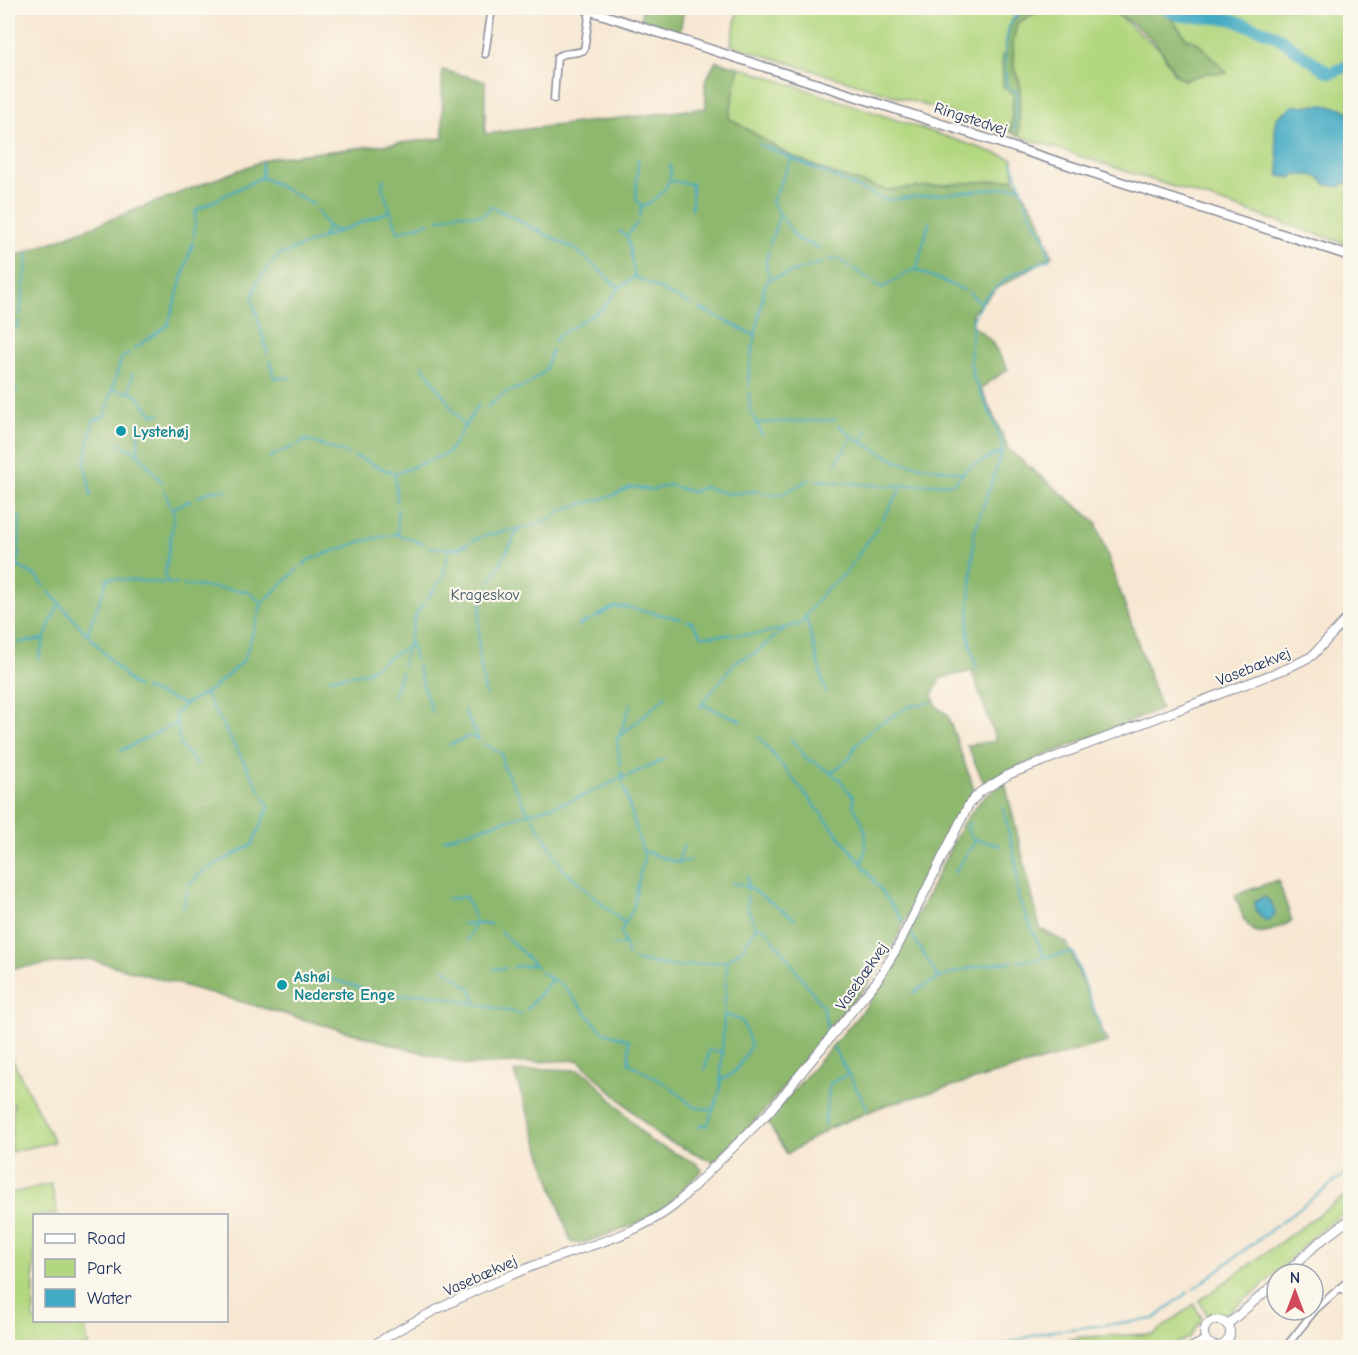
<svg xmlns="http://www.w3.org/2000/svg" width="1358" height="1355" viewBox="0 0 1358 1355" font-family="'Comic Neue',sans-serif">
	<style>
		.green { fill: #b3d780; stroke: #67836f; stroke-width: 1.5 }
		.forest { fill: #8eb86e; stroke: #547466; stroke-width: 1.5 }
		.water { fill: #43aac3; stroke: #2f6c90; stroke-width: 1.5 }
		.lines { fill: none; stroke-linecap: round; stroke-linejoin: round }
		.stream { stroke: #43aac3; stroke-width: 2 }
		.river { stroke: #43aac3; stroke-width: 12 }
		.minor-casing { stroke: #898b98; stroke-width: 9 }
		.tertiary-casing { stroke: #898b98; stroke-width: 10 }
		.secondary-casing { stroke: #898b98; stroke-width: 11 }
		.minor { stroke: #fff; stroke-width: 6 }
		.tertiary { stroke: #fff; stroke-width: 8 }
		.secondary { stroke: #fff; stroke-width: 8 }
		.culture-dot { fill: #0f9aa8; stroke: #fbf7ec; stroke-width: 2 }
		.labels { text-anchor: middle; stroke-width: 4.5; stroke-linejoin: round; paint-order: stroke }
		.street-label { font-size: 16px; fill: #1b2f5e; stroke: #fbf7ec }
		.culture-label { font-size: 16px; font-weight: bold; fill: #0d838f; stroke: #fbf7ec; text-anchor: start }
		.park-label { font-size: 16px; fill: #415966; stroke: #fbf7ec }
	</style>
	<rect width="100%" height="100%" fill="#fbf7ec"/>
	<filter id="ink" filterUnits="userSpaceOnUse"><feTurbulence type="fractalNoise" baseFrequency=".0167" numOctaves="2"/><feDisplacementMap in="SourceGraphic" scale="12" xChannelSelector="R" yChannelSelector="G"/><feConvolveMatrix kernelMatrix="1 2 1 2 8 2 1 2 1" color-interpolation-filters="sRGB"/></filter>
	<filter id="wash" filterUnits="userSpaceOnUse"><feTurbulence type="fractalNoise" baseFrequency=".008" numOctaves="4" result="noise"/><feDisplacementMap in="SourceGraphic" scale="24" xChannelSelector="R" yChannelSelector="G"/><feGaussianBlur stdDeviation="1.35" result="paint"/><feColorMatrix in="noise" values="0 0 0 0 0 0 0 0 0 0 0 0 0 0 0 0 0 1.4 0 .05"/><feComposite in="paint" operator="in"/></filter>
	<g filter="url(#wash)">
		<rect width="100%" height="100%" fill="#f7e7d2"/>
		<path class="green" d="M 738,8 L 1033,8 L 1020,12 L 1012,20 L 1004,56 L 1013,94 L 1011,132 L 731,45 Z
			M 1055,8 L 1101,8 L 1114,12 L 1161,50 L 1174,74 L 1184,80 L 1206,73 L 1226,73 L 1198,43 L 1186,38 L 1164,8 L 1350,8 L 1350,113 C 1333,102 1285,100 1275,122 L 1281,168 L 1278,174 L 1293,178 L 1296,175 L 1312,174 L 1338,187 L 1347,182 L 1350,183 L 1350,245 L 1019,136 L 1020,82 L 1014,69 L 1013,42 L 1017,23 L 1033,14 Z
			M 739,67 L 1013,159 L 1014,179 L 886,190 L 833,174 L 785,153 L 728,118 Z
			M 8,1051 L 54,1142 L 10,1152 L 14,1103 L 8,1104 Z
			M 51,1184 L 58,1215 L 34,1216 L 34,1320 L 83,1321 L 89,1347 L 8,1347 L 8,1194 Z
			M 1350,1192 L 1350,1209 L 1320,1230 L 1259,1289 L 1225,1314 L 1207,1314 L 1199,1301 Z
			M 1194,1304 L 1202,1318 L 1190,1337 L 1170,1347 L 1032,1347 L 1083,1337 L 1154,1334 Z"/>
		<path class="forest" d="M 642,8 L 684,8 L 680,32 L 641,19 Z
			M 1033,8 L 1055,8 L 1033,14 L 1017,23 L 1013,42 L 1014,69 L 1020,82 L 1019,136 L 1011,132 L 1013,94 L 1003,87 L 1002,56 L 1004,55 C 1010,30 1006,17 1033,8 Z
			M 1101,8 L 1164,8 L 1186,38 L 1198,43 L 1227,73 L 1206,73 L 1184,80 C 1171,73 1170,63 1162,51 C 1149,33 1122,14 1101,8 Z
			M 716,61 L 739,67 L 729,118 L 785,153 L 833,174 L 886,190 L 1014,179 L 1039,217 L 1052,256 L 996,289 L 972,313 L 973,325 L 991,341 L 1008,369 L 981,388 L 1009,450 L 1096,522 L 1161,709 L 1007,771 L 984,783 L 967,745 L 996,741 L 972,671 L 941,678 L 932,695 L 937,707 L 947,714 L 974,789 L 944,840 L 891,950 L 867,985 L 763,1112 L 714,1162 L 660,1137 L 578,1060 L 466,1065 L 89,959 L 8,969 L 8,259 L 270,158 L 443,138 L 442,70 L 485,81 L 485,134 L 706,108 L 705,82 Z
			M 1005,783 L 1040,929 L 1067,943 L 1107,1042 L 883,1106 L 830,1128 L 787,1154 L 767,1121 L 866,1007 L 898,955 L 963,823 L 983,798 Z
			M 1278,880 L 1292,921 C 1253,942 1248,934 1235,895 Z
			M 546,1069 L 578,1070 L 589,1075 L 650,1141 L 696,1163 L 702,1170 L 664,1208 L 634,1225 L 580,1244 L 571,1242 L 514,1072 Z"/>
		<path class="water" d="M 1324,105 L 1342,108 L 1350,113 L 1350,183 L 1347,182 L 1338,187 L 1325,184 C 1318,173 1308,175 1296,175 L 1293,178 L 1279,176 C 1281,159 1271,137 1277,118 L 1293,106 Z
			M 1263,897 C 1272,901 1273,905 1275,914 L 1269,921 C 1260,919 1255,911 1255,902 Z"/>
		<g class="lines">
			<path class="stream" d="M 1015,130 L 1017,93 L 1006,85 C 1005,67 1003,34 1013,19 C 1017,12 1026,10 1033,8
				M 759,144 L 886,200 L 1022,186
				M 638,159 L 636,198 L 641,206
				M 791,160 L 772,202 L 796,238 L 819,248
				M 262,163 L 262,177 L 313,204
				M 384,179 L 382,187 L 398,232 L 430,222
				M 670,181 L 692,184 L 692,209
				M 316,209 L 328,227
				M 639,217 L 642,207 C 658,199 674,185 670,165
				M 438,220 L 458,213 L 483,216 L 491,206 L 578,251 L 619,288
				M 619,231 L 626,236
				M 194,237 L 196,210 L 262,177
				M 322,237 L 328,227 L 337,231
				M 770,244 L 779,216
				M 769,250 L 765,263 L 770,279
				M 829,260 L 837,258 L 882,288 L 912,270 L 916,270 L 964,290
				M 917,268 L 929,222
				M 635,277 L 690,304
				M 635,277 L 627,236 L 637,223
				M 969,292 L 980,303
				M 699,308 L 756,336
				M 20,315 L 28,253
				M 8,334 L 18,327 L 19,321
				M 554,342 L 558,336 L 603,308 L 619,288 L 635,277
				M 134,349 L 168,325 L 193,242
				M 268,354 L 252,298 L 258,281 L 277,256 L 390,211
				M 270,360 L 274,378 L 290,378
				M 423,366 L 464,426
				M 8,379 L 17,392
				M 749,386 L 749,369 L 765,284 L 770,279 L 822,263
				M 112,389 L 136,394 L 153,415 L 160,414
				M 130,392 L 132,374
				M 749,393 L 750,409 L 762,435
				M 487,407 L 505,393 L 527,385 L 545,371 L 552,349
				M 8,416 L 13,387
				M 757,423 L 835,420
				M 839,425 L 852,437 L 898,462 L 962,473
				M 138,430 L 138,453 L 162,482
				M 861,442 L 868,429
				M 118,443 L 138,453
				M 298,444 L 307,440 L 348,454
				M 354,456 L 395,474 L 448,453 L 479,404
				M 270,457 L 293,446
				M 836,463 L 852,438
				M 395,474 L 397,501
				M 817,480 L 883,486 L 954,483 L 969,467 L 1001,452
				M 164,490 L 174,515 L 165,574 L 167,583
				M 91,496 L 85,463 L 93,421 L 105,416 L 121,359 L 129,353
				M 198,497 L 212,490 L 226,490
				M 172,509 L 191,500
				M 397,509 L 398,533
				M 882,520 L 903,485
				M 539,522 L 555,517 L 560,510 L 612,496 L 631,487 L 653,490 L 669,485 L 692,492 L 704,487 L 728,494 L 756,491 L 771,495 L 783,494 L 810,479
				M 472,541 L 484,536 L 534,525
				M 428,547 L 457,549 L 468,543
				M 8,561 L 36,576 L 45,587
				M 303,566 L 308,560 L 363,541 L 396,534 L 423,544
				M 18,567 L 20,516
				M 491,581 L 518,530
				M 183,585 L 247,591 L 262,603
				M 49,592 L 133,685 L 138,687
				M 427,599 L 442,578 L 450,549
				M 594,618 L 614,607 L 626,607 L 681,619
				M 806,618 L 826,693
				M 687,621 L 691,621 L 702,636 L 759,634 L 800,624 L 825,590 L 844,575 L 879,525
				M 578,626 L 589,620
				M 87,634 L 108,578 L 177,584
				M 410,642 L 415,660
				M 17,643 L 44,639
				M 38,659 L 50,623 L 60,603
				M 402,666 L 416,614 L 423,604
				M 417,666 L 432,713
				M 977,669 L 968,635 L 974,533 L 1003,449 L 995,423 L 973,377 L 970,359 L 973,319 L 984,298 L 1010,276 L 1049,259 L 1046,241 L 1030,213 L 1012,162
				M 329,678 L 365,673 L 407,646
				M 145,689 L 184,704
				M 205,694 L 261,792
				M 394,695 L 401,672
				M 486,696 C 479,665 473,615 488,586
				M 703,705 L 742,721
				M 700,707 L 736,661 L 754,654 L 784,629
				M 464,710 L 479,740
				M 874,727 L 908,707 L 930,702
				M 619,737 L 631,704
				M 759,737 L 862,864 L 903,921
				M 791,739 L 809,761 L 814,761 L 838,778 L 854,798 L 853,806 C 867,827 869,838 862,863
				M 484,744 L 502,754 L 503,766 L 528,812
				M 449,745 L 470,736 L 477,739
				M 120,751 L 177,723
				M 198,765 L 181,747 L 175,715 L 185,704 L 211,690 L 244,660 L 262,603 L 298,569
				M 620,765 L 617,739 L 666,696
				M 621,772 L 623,782
				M 831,773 L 850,758 L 855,746 L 871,730
				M 624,787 L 644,856 L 633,909 L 621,931 L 628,956
				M 1003,808 L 1017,868 L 1018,898 L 1044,956
				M 533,818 L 563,869 L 624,923
				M 970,823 L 966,827 L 972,838 L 1000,846
				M 444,839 L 573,800 L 663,760
				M 644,851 L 678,863 L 690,860
				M 678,862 L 684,845
				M 954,873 L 976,840
				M 732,883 L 747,886 L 795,919
				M 188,885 L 205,870 L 252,845 L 269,807 L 264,797
				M 747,890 L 748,876
				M 747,896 L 747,908 L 756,926
				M 447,899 L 466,897 L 476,922 L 467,941
				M 183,908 L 187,891
				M 463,924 L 491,924
				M 500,931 L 537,967
				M 910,932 L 938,977
				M 772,937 L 823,1007 L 828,1031
				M 614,945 L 623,945
				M 633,960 L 676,967 L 727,961 L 743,948 L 756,927 L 765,928 L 769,933
				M 1018,962 L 1073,952 L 1104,1037
				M 513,967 L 534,965
				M 445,969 L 470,988 L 476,1001
				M 493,969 L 506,968
				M 540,972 L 563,986 L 602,1031 L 629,1040 L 629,1063 L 667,1085
				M 322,976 L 388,997 L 424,993 L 522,1014
				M 913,993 C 943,972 977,964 1012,962
				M 527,1009 L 552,979
				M 833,1047 L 868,1109
				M 705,1069 L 709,1050 L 722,1052
				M 721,1080 C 738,1073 743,1060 751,1044 L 742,1021 L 724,1014
				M 671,1088 L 694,1107 L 714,1110
				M 824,1126 L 830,1083 L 848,1074
				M 700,1127 L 701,1124 L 707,1126 L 720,1091 L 727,961
				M 1193,1289 L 1350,1170
				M 993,1348 L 1044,1332 L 1154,1319 L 1188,1292"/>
			<path class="river" d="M 1164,8 L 1180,16 L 1230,19 L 1275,35 L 1326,71 L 1331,73 L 1350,65"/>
		</g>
	</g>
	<g filter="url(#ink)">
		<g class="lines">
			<g class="minor-casing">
				<path id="minor" d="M 485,54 L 492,8
					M 554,99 L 557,57 C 565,51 575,55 584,50 L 590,10
					M 1339,1288 L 1350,1292
					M 1222,1345 L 1222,1348
					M 1285,1348 L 1315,1310 L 1350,1279"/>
			</g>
			<g class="tertiary-casing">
				<path id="tertiary" d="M 1285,1274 L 1317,1244 L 1350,1219
					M1204 1333a13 13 0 1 1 26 0a13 13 0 1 1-26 0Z
					M 1227,1325 L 1277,1282
					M 368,1348 C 420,1316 476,1289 533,1266 C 580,1247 635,1237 675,1205 L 769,1112 L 876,982 L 896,950 L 969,804 L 980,792 L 1010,774 L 1288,668 L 1312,656 L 1350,615
					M 1190,1348 L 1206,1340"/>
			</g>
			<g class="secondary-casing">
				<path id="secondary" d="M 582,8 L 1350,256"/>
			</g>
			<use href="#minor" class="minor"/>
			<use href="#tertiary" class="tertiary"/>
			<use href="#secondary" class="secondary"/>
		</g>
	</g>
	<g class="culture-dot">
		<circle cx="121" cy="431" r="6"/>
		<circle cx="282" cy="985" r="6"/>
	</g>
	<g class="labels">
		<g class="street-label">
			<text transform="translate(971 118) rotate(18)" y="6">Ringstedvej</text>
			<text transform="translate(1253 666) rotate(-22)" y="6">Vasebækvej</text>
			<text transform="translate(861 976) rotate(-55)" y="6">Vasebækvej</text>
			<text transform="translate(480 1275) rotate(-24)" y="6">Vasebækvej</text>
		</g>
		<g class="culture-label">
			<text x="133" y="437">Lystehøj</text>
			<text x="294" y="982">Ashøi<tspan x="294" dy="18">Nederste Enge</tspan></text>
		</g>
		<g class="park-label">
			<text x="485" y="600">Krageskov</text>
		</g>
	</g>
	<rect width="1358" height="1355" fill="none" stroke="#fbf7ec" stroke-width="30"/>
	<rect x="33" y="1214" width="195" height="108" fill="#fbf7ec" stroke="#a1a7b3" stroke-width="1.5"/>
	<rect x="45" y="1234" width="30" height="9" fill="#ffffff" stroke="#a1a7b3" stroke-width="1.5"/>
	<text x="87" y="1244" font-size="18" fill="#1b2f5e">Road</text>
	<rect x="45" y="1259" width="30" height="18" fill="#b3d780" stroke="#a1a7b3" stroke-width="1.5"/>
	<text x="87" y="1274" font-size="18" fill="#1b2f5e">Park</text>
	<rect x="45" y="1289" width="30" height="18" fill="#43aac3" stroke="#a1a7b3" stroke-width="1.5"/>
	<text x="87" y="1304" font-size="18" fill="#1b2f5e">Water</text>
	<g transform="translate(1295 1292)"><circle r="28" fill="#fbf7ec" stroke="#a1a7b3" stroke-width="1.5"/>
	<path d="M0-4.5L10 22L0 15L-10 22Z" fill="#d1495b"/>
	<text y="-9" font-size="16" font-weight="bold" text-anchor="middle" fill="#1b2f5e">N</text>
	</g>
</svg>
